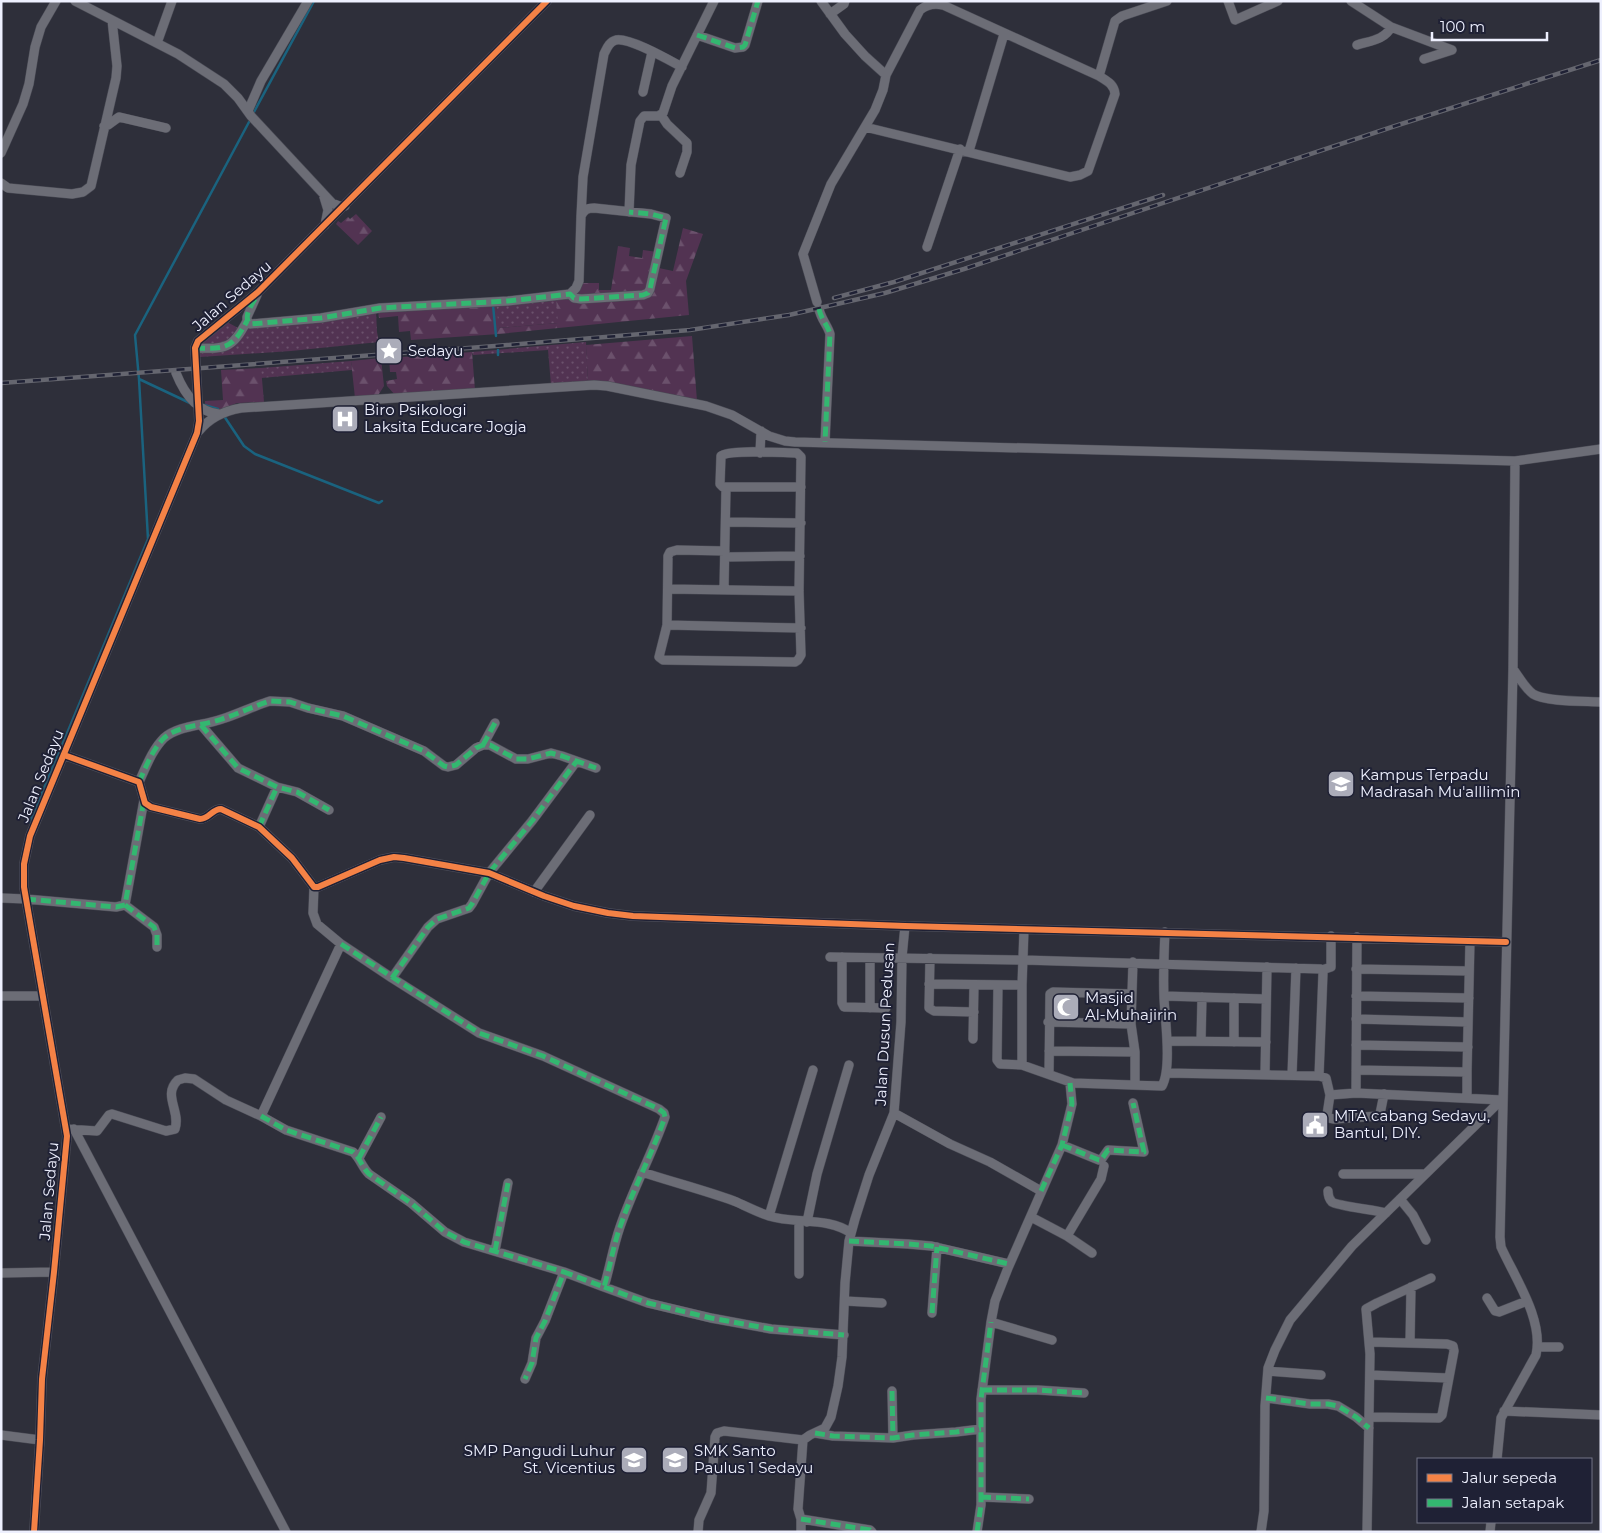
<svg xmlns="http://www.w3.org/2000/svg" width="1602" height="1533" viewBox="0 0 1602 1533" font-family="Montserrat,sans-serif">
	<style>
		.grass { fill: url(#grass-dots) }
		.forest { fill: url(#forest-firs) }
		.lines { fill: none; stroke-linecap: round; stroke-linejoin: round }
		.stream { stroke: #1a637f; stroke-width: 2.5 }
		.minor-casing { stroke: #4b4c56; stroke-width: 10 }
		.minor { stroke: #6c6d76; stroke-width: 9 }
		.rail-casing { stroke: #65666f; stroke-width: 4.5 }
		.rail { stroke: #1f2135; stroke-width: 2.5; stroke-dasharray: 8; stroke-linecap: butt }
		.quiet { stroke: #33b770; stroke-width: 5; stroke-dasharray: 10 5; stroke-linecap: butt }
		.cycleway-casing { stroke: #1f2135; stroke-width: 9 }
		.cycleway { stroke: #f48246; stroke-width: 6 }
		.labels { text-anchor: middle; stroke-width: 4; stroke-linejoin: round; paint-order: stroke }
		.street-label { font-size: 15px; fill: #eef0fe; stroke: #1f2135 }
		.poi-label { font-size: 15px; fill: #eef0fe; stroke: #1f2135; text-anchor: start }
	</style>
	<defs>
		<pattern id="grass-dots" width="8" height="8" patternUnits="userSpaceOnUse" patternTransform="scale(1.25)"><rect width="8" height="8" fill="#523352"/><path d="M2 2h.1M6 6h.1" fill="none" stroke="#6b516c" stroke-width="1.8" stroke-linecap="round"/></pattern>
		<pattern id="forest-firs" width="22" height="20" patternUnits="userSpaceOnUse" patternTransform="scale(1.25)"><rect width="22" height="20" fill="#523352"/><path d="M5 1l3.5 6h-7zM16 11l3.5 6h-7z" fill="#6b516c"/></pattern>
	</defs>
	<rect width="100%" height="100%" fill="#2e2f3a"/>
	<path class="grass" d="M 556,298 L 559,323 L 498,328 L 496,304 Z
		M 376,311 L 377,332 L 379,342 L 291,351 L 200,357 L 199,352 L 225,350 L 234,347 L 250,326 Z
		M 227,322 L 240,329 C 229,345 219,344 201,345 L 202,342 Z
		M 586,342 L 588,383 L 551,385 L 548,350 L 473,355 L 472,352 Z
		M 351,361 L 352,370 L 261,378 L 261,368 Z"/>
	<path class="forest" d="M 356,214 L 372,231 L 358,245 L 336,224 L 338,221 L 341,223 L 348,217 L 350,219 Z
		M 683,228 L 703,234 L 686,281 L 689,315 L 499,334 L 411,340 L 410,331 L 399,332 L 398,316 L 379,318 L 378,310 L 496,304 L 499,328 L 558,323 L 556,298 L 582,283 L 599,283 L 599,290 L 611,290 L 618,246 L 630,248 L 629,256 L 642,258 L 643,250 L 657,252 L 654,267 L 673,271 Z
		M 692,336 L 697,401 L 588,383 L 586,345 Z
		M 472,352 L 475,390 L 396,396 L 387,386 L 386,381 L 397,379 L 396,372 L 390,372 L 389,358 Z
		M 381,358 L 384,386 L 377,397 L 355,398 L 351,361 Z
		M 261,368 L 264,402 L 237,403 L 217,411 L 205,407 L 205,401 L 223,400 L 221,370 Z"/>
	<g class="lines">
		<path class="stream" d="M 254,112 L 314,1
			M 493,305 L 496,336
			M 498,350 L 498,355
			M 139,379 L 190,403
			M 204,405 L 218,409
			M 224,416 L 244,446 L 255,454 L 379,503 L 382,501
			M 30,822 L 148,539 L 139,379 L 135,335 L 249,122"/>
		<g class="minor-casing">
			<path id="minor" d="M 75,1 L 178,54 L 224,84 L 238,98 L 251,116 L 332,203 L 339,206 L 345,206
				M 821,1 L 845,34 L 865,56 L 886,75 L 920,10 C 927,4 934,3 943,5 L 1099,76 C 1107,81 1114,84 1115,94 L 1088,171 L 1080,175 L 1070,177 L 865,127
				M 1228,1 L 1235,20 L 1278,1
				M 1351,1 L 1391,27 L 1452,50 L 1424,59
				M 830,14 L 844,4 L 845,1
				M 697,35 L 735,48 L 743,47 L 745,45 L 758,1
				M 157,43 L 172,1
				M 1357,45 C 1369,41 1385,40 1391,27
				M 1099,76 L 1115,21 L 1122,16 L 1167,1
				M 643,92 L 652,52
				M 248,111 L 261,81 L 308,1
				M 661,115 L 667,124 L 687,143 L 687,152 L 680,173
				M 104,126 L 108,125 L 119,117 L 166,128
				M 969,151 L 1004,34
				M 1,153 L 23,104 L 29,84 L 35,47 L 41,27 L 56,1
				M 1,183 L 8,188 L 72,194 L 83,192 L 91,186 L 116,78 L 117,66 L 112,20
				M 324,197 L 328,210 L 325,225
				M 629,212 L 631,165 L 640,121 L 644,116 L 658,116 L 663,113 L 672,86 L 714,1
				M 581,216 L 583,177 L 604,54 C 607,48 609,42 616,40 C 629,37 669,60 682,67
				M 927,247 L 960,149
				M 257,295 L 247,317 L 247,321 L 250,324 L 321,318 L 380,308 L 508,301 L 570,294 L 576,288 L 579,281 L 581,216 C 584,210 587,208 594,208 L 651,214 L 666,218 L 650,289 L 648,293 L 643,295 L 581,299 L 574,298 L 570,294
				M 817,302 L 803,254 L 831,184 L 875,110 L 883,90 L 886,75
				M 819,309 C 821,319 828,326 830,334 L 825,442
				M 195,348 C 226,349 232,349 247,321
				M 176,373 C 184,393 197,412 219,414
				M 199,431 C 210,417 224,411 241,408 L 594,385 L 607,386 L 706,406 L 732,415 L 769,436 L 785,441 L 795,442 L 1515,461 L 1601,449
				M 760,453 L 761,431
				M 726,522 L 801,523
				M 725,551 L 677,550 L 670,552 L 668,556 L 667,625 L 659,657 L 663,660 L 795,662 L 798,660 L 801,655 L 799,591 L 801,457 L 797,453 C 783,453 729,449 721,456 L 720,484 L 723,487 L 801,487
				M 725,557 L 800,556
				M 668,589 L 799,591
				M 724,589 L 726,488
				M 667,625 L 801,628
				M 1513,669 C 1519,677 1525,688 1533,694 C 1545,702 1585,701 1601,702
				M 201,725 L 238,768 L 277,787 L 297,792 L 329,810
				M 483,745 L 495,723
				M 64,755 L 139,782 L 145,803 L 151,807 L 200,819 C 209,819 212,809 221,809 L 259,827 L 292,858 L 314,887 L 318,887 L 380,860 L 394,857 L 404,858 L 489,873 L 544,896 L 574,906 L 608,913 L 633,916 L 905,926 L 1506,942
				M 139,782 C 146,767 152,750 164,738 C 179,725 203,726 222,719 C 238,714 254,706 270,701 L 290,702 L 308,708 L 343,716 L 424,751 L 444,766 L 448,767 L 456,765 L 476,748 L 483,745 L 490,745 L 516,759 L 528,759 L 551,753 L 562,756 L 596,768
				M 259,827 L 277,787
				M 314,887 L 313,913 L 317,924 L 341,944 L 392,978 L 479,1033 L 543,1056 L 659,1109 L 664,1113 L 665,1117 C 652,1154 633,1189 620,1227 C 613,1247 610,1267 604,1287 L 564,1272 L 545,1321 L 536,1338 L 532,1363 L 525,1379
				M 534,892 L 590,815
				M 1,898 L 26,899 L 116,907 L 125,905 L 144,800
				M 125,905 L 154,927 L 157,935 L 157,947
				M 830,957 L 1024,960 L 1321,969 L 1323,973 L 1319,1076
				M 842,957 L 842,1003 L 844,1007 L 886,1008
				M 930,958 L 929,1008 L 934,1011 L 974,1012
				M 1133,962 L 1131,1024 L 1135,1052 L 1135,1085
				M 1356,969 L 1469,971
				M 1322,970 L 1331,967 L 1331,936
				M 392,978 L 428,927 L 437,919 L 469,908 L 472,904 L 489,873 L 532,821 L 576,762
				M 929,984 L 1022,985
				M 998,985 L 997,1060 L 1000,1064 L 1022,1065 L 1073,1083 L 1162,1086 C 1172,1068 1165,1019 1164,998 C 1163,976 1164,954 1165,932
				M 1,996 L 43,996
				M 1164,996 L 1266,999
				M 1356,996 L 1469,998
				M 1234,998 L 1234,1042
				M 870,1008 L 870,958
				M 1356,1019 L 1468,1022
				M 1048,1022 L 1131,1024
				M 973,1039 L 974,985
				M 1167,1041 L 1266,1042
				M 1201,1041 L 1202,997
				M 1356,1045 L 1468,1047
				M 1049,1051 L 1135,1052
				M 1022,1065 L 1022,985 L 1024,930
				M 1356,1070 L 1467,1072 L 1470,941
				M 1166,1073 L 1319,1076 L 1326,1078 L 1330,1095 L 1356,1093 L 1502,1100
				M 1049,1074 L 1050,994 L 1053,992 L 1131,994
				M 1265,1074 L 1267,967
				M 1292,1075 L 1296,968
				M 1356,1093 L 1357,937
				M 1330,1095 L 1327,1115 L 1329,1118 L 1334,1119 L 1378,1116 L 1380,1114 L 1384,1094
				M 1467,1098 L 1467,1072
				M 894,1113 L 950,1144 L 990,1162 L 1041,1191
				M 261,1116 L 286,1130 L 353,1152 C 360,1158 362,1167 369,1174 L 411,1203 L 445,1232 L 464,1242 L 564,1272
				M 66,1129 L 97,1131 L 109,1115 L 112,1114 L 166,1131 L 175,1129 C 181,1111 162,1095 178,1080 L 185,1078 L 194,1079 L 226,1100 L 261,1116 L 341,944
				M 74,1129 L 286,1532
				M 1062,1145 L 1099,1160 L 1101,1160 L 1108,1150 L 1144,1152 L 1133,1103
				M 359,1158 L 381,1117
				M 642,1172 C 672,1182 704,1190 734,1201 C 746,1206 757,1212 769,1216 C 795,1224 829,1217 851,1233
				M 1343,1174 L 1425,1174
				M 1328,1191 C 1328,1195 1329,1199 1332,1202 C 1337,1206 1376,1210 1386,1213
				M 1400,1199 L 1413,1215 L 1426,1240
				M 769,1216 L 813,1070
				M 1031,1217 L 1067,1236 L 1092,1253
				M 807,1222 L 817,1174 L 849,1065
				M 1067,1236 L 1101,1179 L 1104,1166
				M 849,1241 L 908,1244 L 931,1246 L 1009,1264
				M 495,1251 L 508,1183
				M 1,1273 L 54,1272
				M 799,1274 L 799,1222
				M 604,1287 L 648,1303 L 711,1318 L 771,1329 L 844,1335
				M 1487,1298 L 1495,1311 L 1499,1312 L 1527,1301
				M 845,1301 L 882,1303
				M 932,1313 L 937,1247
				M 991,1322 L 1052,1340
				M 1410,1343 L 1411,1287
				M 1538,1347 L 1559,1347
				M 1268,1371 L 1321,1375
				M 1370,1375 L 1448,1378
				M 982,1390 L 1038,1390 L 1084,1393
				M 892,1391 L 893,1438
				M 1266,1398 L 1310,1404 L 1328,1404 L 1338,1406 L 1356,1417 L 1369,1428
				M 1504,1411 L 1601,1415
				M 1369,1417 L 1439,1418 L 1442,1415 L 1454,1351 L 1453,1346 L 1447,1344 L 1370,1342
				M 815,1433 L 833,1436 L 893,1438 L 913,1435 L 956,1432 L 981,1429
				M 1,1435 L 40,1440
				M 1497,1459 L 1501,1418 L 1536,1355 C 1544,1320 1515,1278 1501,1247 L 1500,1237 L 1513,669 L 1515,461
				M 981,1497 L 1029,1499
				M 801,1519 L 870,1530 L 872,1532
				M 34,1532 L 40,1440 L 42,1379 L 54,1272 L 67,1136 L 24,887 L 24,864 L 30,836 L 197,433 L 199,421 L 195,348 L 198,341 L 203,337 L 258,292 L 547,1
				M 698,1532 L 699,1520 L 711,1493 L 715,1437 L 717,1433 L 724,1431 L 803,1440 L 810,1435 L 825,1428 L 831,1417 L 838,1386 L 842,1357 L 845,1283 L 849,1241 L 855,1219 L 869,1175 L 894,1113 L 901,1022 L 902,957 L 905,926
				M 801,1532 L 801,1519 L 798,1509 L 803,1440
				M 977,1532 L 981,1505 L 981,1399 L 991,1322 L 995,1301 L 1008,1268 L 1062,1145 L 1072,1104 L 1070,1083
				M 1261,1532 L 1264,1511 L 1265,1406 L 1268,1368 L 1275,1350 L 1290,1320 L 1352,1246 L 1490,1111 L 1495,1106 L 1497,1100
				M 1367,1532 L 1370,1354 L 1366,1309 L 1377,1303 L 1431,1278
				M 1490,1532 L 1491,1522"/>
		</g>
		<use href="#minor" class="minor"/>
		<g class="rail-casing">
			<path id="rail" d="M 834,298 L 894,282 L 1163,195
				M 1,383 L 495,346 L 690,330 L 789,315 L 885,293 L 964,269 L 1392,127 L 1601,60"/>
		</g>
		<use href="#rail" class="rail"/>
		<path class="quiet" d="M 697,35 L 735,48 L 743,47 L 745,45 L 758,1
			M 255,299 C 251,306 243,317 250,324 L 321,318 L 380,308 L 508,301 L 570,294 L 574,298 L 581,299 L 643,295 L 648,293 L 650,289 L 666,218 L 651,214 L 629,212
			M 819,309 C 821,319 828,326 830,334 L 825,442
			M 195,348 C 226,349 232,349 247,321
			M 201,725 L 238,768 L 277,787 L 297,792 L 329,810
			M 483,745 L 495,723
			M 139,782 C 146,767 152,750 164,738 C 179,725 203,726 222,719 C 238,714 254,706 270,701 L 290,702 L 308,708 L 343,716 L 424,751 L 444,766 L 448,767 L 456,765 L 476,748 L 483,745 L 490,745 L 516,759 L 528,759 L 551,753 L 562,756 L 596,768
			M 259,827 L 277,787
			M 26,899 L 116,907 L 125,905 L 144,800
			M 125,905 L 154,927 L 157,935 L 157,947
			M 341,944 L 479,1033 L 543,1056 L 659,1109 L 664,1113 L 665,1117 C 652,1154 633,1189 620,1227 C 613,1247 610,1267 604,1287 L 564,1272 L 545,1321 L 536,1338 L 532,1363 L 525,1379
			M 392,978 L 428,927 L 437,919 L 469,908 L 472,904 L 489,873 L 532,821 L 576,762
			M 261,1116 L 286,1130 L 353,1152 C 360,1158 362,1167 369,1174 L 411,1203 L 445,1232 L 464,1242 L 564,1272
			M 1062,1145 L 1099,1160 L 1101,1160 L 1108,1150 L 1144,1152 L 1133,1103
			M 359,1158 L 381,1117
			M 1041,1191 L 1062,1145 L 1072,1104 L 1070,1083
			M 849,1241 L 908,1244 L 931,1246 L 1009,1264
			M 495,1251 L 508,1183
			M 604,1287 L 648,1303 L 711,1318 L 771,1329 L 844,1335
			M 932,1313 L 937,1247
			M 982,1390 L 1038,1390 L 1084,1393
			M 892,1391 L 893,1438
			M 1266,1398 L 1310,1404 L 1328,1404 L 1338,1406 L 1356,1417 L 1369,1428
			M 815,1433 L 833,1436 L 893,1438 L 913,1435 L 956,1432 L 981,1429
			M 981,1497 L 1029,1499
			M 801,1519 L 870,1530 L 872,1532
			M 977,1532 L 981,1505 L 981,1399 L 991,1322"/>
		<g class="cycleway-casing">
			<path id="cycleway" d="M 64,755 L 139,782 L 145,803 L 151,807 L 200,819 C 209,819 212,809 221,809 L 259,827 L 292,858 L 314,887 L 318,887 L 380,860 L 394,857 L 404,858 L 489,873 L 544,896 L 574,906 L 608,913 L 633,916 L 905,926 L 1506,942
				M 34,1532 L 40,1440 L 42,1379 L 54,1272 L 67,1136 L 24,887 L 24,864 L 30,836 L 197,433 L 199,421 L 195,348 L 198,341 L 203,337 L 258,292 L 547,1"/>
		</g>
		<use href="#cycleway" class="cycleway"/>
	</g>
	<defs>
		<g id="sight-square" transform="scale(1.4375)"><rect x="-9" y="-9" width="18" height="18" rx="4" fill="#abacb9" stroke="#1f2135"/><path d="M0-6L1.8-2.2L6-1.7L2.9 1.2L3.7 5.4L0 3.3L-3.7 5.4L-2.9 1.2L-6-1.7L-1.8-2.2Z" fill="#fff"/></g>
		<g id="hospital-square" transform="scale(1.4375)"><rect x="-9" y="-9" width="18" height="18" rx="4" fill="#abacb9" stroke="#1f2135"/><path d="M-5-5h3v3.5h4V-5h3V5h-3V1.5h-4V5h-3Z" fill="#fff"/></g>
		<g id="school-square" transform="scale(1.4375)"><rect x="-9" y="-9" width="18" height="18" rx="4" fill="#abacb9" stroke="#1f2135"/><path d="M0-5L7-2L0 1L-7-2ZM-4 1L0 2.5L4 1V4Q0 6-4 4Z" fill="#fff"/></g>
		<g id="mosque-square" transform="scale(1.4375)"><rect x="-9" y="-9" width="18" height="18" rx="4" fill="#abacb9" stroke="#1f2135"/><path d="M3.5-4.9A6 6 0 1 0 3.5 4.9A5 5 0 1 1 3.5-4.9Z" fill="#fff"/></g>
		<g id="civic-square" transform="scale(1.4375)"><rect x="-9" y="-9" width="18" height="18" rx="4" fill="#abacb9" stroke="#1f2135"/><path d="M-.6-6.5H3V-4.5H.6V-3L4-1V1h2V6H-6V1h2V-1L-.6-3ZM-1.2 2.5V6h2.4V2.5Z" fill="#fff"/></g>
	</defs>
	<g fill-rule="evenodd">
		<use href="#sight-square" x="389" y="351"/>
		<use href="#hospital-square" x="345" y="419"/>
		<use href="#school-square" x="1341" y="784"/>
		<use href="#mosque-square" x="1066" y="1007"/>
		<use href="#civic-square" x="1315" y="1125"/>
		<use href="#school-square" x="634" y="1460"/>
		<use href="#school-square" x="675" y="1460"/>
	</g>
	<g class="labels">
		<g class="street-label">
			<text transform="translate(232 296) rotate(-41)" y="5">Jalan Sedayu</text>
			<text transform="translate(41 776) rotate(-68)" y="5">Jalan Sedayu</text>
			<text transform="translate(885 1024) rotate(-87)" y="5">Jalan Dusun Pedusan</text>
			<text transform="translate(49 1191) rotate(-85)" y="5">Jalan Sedayu</text>
		</g>
		<g class="poi-label">
			<text x="408" y="356">Sedayu</text>
			<text x="364" y="415">Biro Psikologi<tspan x="364" dy="17">Laksita Educare Jogja</tspan></text>
			<text x="1360" y="780">Kampus Terpadu<tspan x="1360" dy="17">Madrasah Mu'alllimin</tspan></text>
			<text x="1085" y="1003">Masjid<tspan x="1085" dy="17">Al-Muhajirin</tspan></text>
			<text x="1334" y="1121">MTA cabang Sedayu,<tspan x="1334" dy="17">Bantul, DIY.</tspan></text>
			<text x="615" y="1456" text-anchor="end">SMP Pangudi Luhur<tspan x="615" dy="17">St. Vicentius</tspan></text>
			<text x="694" y="1456">SMK Santo<tspan x="694" dy="17">Paulus 1 Sedayu</tspan></text>
		</g>
	</g>
	<rect width="1602" height="1533" fill="none" stroke="#eef0fe" stroke-width="5"/>
	<rect x="1417" y="1458" width="175" height="65" fill="#1f2135" stroke="#727485"/>
	<rect x="1427" y="1474" width="25" height="8" fill="#f48246" stroke="#727485"/>
	<text x="1462" y="1483" font-size="15" fill="#eef0fe">Jalur sepeda</text>
	<rect x="1427" y="1499" width="25" height="8" fill="#33b770" stroke="#727485"/>
	<text x="1462" y="1508" font-size="15" fill="#eef0fe">Jalan setapak</text>
	<path d="M1432 32v8h115v-8" fill="none" stroke="#eef0fe" stroke-width="2.5"/>
	<text x="1440" y="32" font-size="15" fill="#eef0fe" stroke="#1f2135" stroke-width="4" paint-order="stroke">100 m</text>
</svg>
